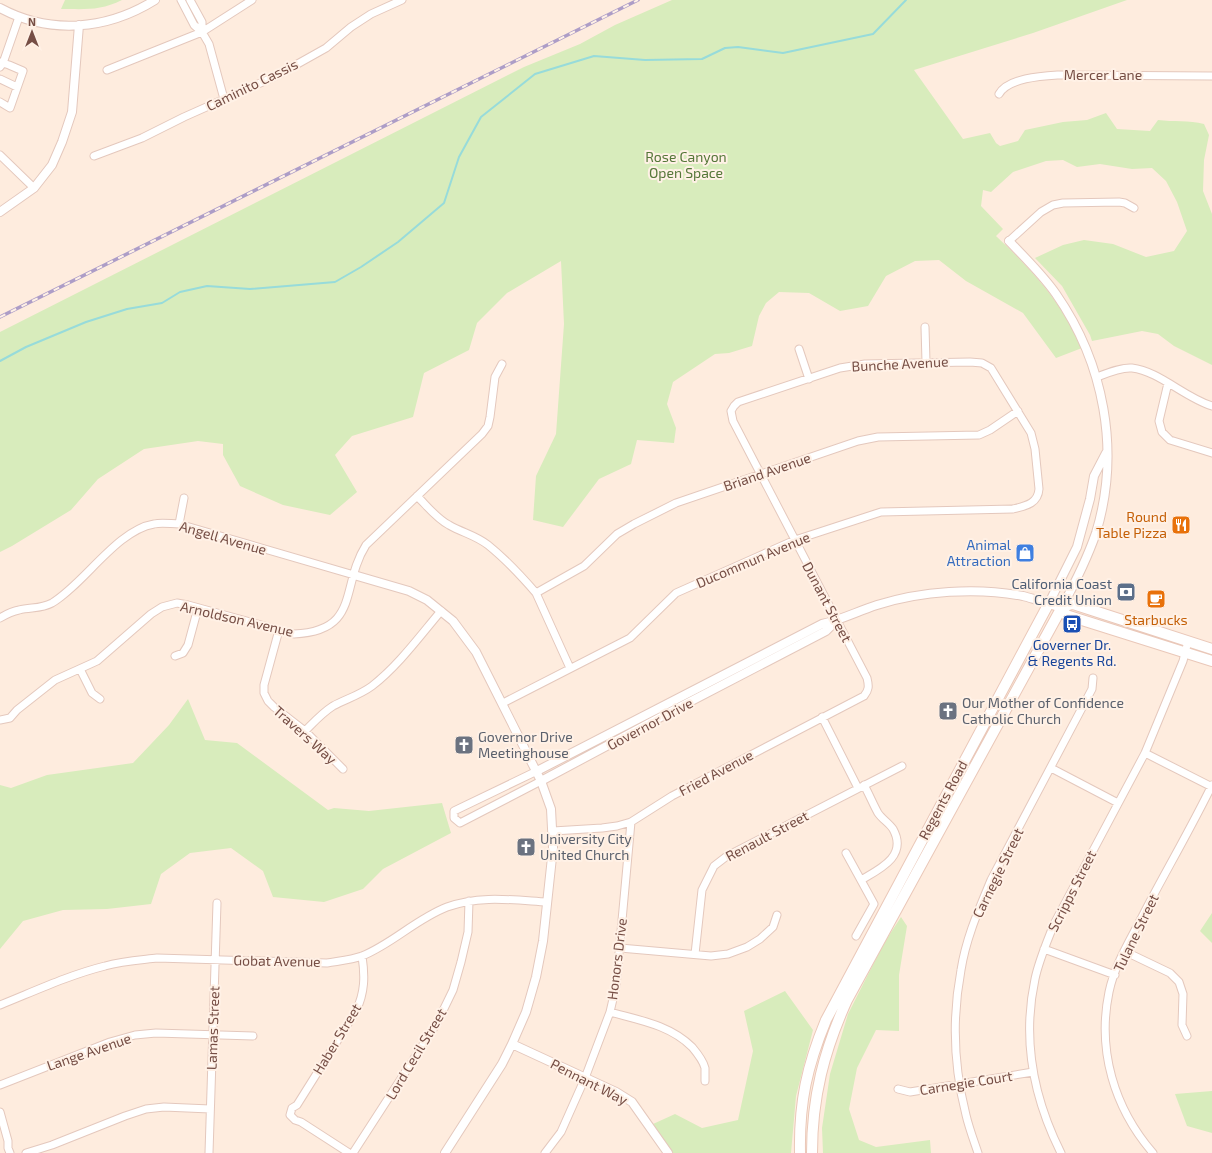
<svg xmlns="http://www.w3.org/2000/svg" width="1212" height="1153" viewBox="0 0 1212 1153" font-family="'Exo 2',sans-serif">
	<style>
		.green { fill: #d8ecbc }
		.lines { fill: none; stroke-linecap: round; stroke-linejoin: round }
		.stream { stroke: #97dbda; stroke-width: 2 }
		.minor-casing { stroke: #e4c8bd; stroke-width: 9 }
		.tertiary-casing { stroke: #e4c8bd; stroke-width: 10 }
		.secondary-casing { stroke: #eac8b9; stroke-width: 12 }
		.minor { stroke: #fff; stroke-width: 7 }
		.tertiary { stroke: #fff; stroke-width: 8 }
		.secondary { stroke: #fff; stroke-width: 10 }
		.rail-casing { stroke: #ad9dc7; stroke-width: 3.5 }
		.rail { stroke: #fff1e6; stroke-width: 2; stroke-dasharray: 6; stroke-linecap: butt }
		.labels { text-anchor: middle; stroke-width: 4; stroke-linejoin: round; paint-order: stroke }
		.street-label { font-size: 14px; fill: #764e45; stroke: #fff1e6 }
		.park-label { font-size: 14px; fill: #567739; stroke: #fff1e6 }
		.food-label { font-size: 14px; fill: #c56008; stroke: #fff1e6; text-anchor: end }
		.shop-label { font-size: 14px; fill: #366cbe; stroke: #fff1e6; text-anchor: end }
		.service-label { font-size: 14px; fill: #4e5e75; stroke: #fff1e6; text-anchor: end }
		.transit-label { font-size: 14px; fill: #164399; stroke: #fff1e6 }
		.worship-label { font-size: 14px; fill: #5b616d; stroke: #fff1e6; text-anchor: start }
	</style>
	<rect width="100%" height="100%" fill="#feecde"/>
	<path class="green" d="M 65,0 L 122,0 C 100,11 85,9 61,9 Z
		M 672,0 L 1127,0 L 1033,33 L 914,70 L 963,139 L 990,133 L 996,143 L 1000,146 L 1018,141 L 1025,130 L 1063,122 L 1087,120 L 1106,113 L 1117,129 L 1150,131 L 1158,120 C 1173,122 1189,120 1204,124 L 1209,135 L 1204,160 L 1203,191 L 1212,214 L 1212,365 L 1174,346 L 1158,334 L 1142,331 L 1092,341 L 1090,335 L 1062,286 L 1035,258 L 1063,245 L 1084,240 L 1113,244 L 1146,257 L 1174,251 L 1187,231 L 1177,202 L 1166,181 L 1152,168 L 1132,169 L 1100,164 L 1077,167 L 1063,160 L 1046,161 L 1013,172 L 991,192 L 983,190 L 981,206 L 1003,229 L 996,236 C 1032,270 1062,302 1082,348 L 1056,358 L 1023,313 L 966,281 L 939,260 L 915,261 L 886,276 L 868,306 L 840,311 L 809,293 L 779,292 L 766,303 L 759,316 L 752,346 L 729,353 L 715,354 L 673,382 L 667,404 L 676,428 L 674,443 L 637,440 L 631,464 L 599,479 L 563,527 L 533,520 L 536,476 L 556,434 L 564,324 L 561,261 L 507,293 L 477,323 L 469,350 L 424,373 L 413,417 L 352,436 L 335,455 L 357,492 L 330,515 L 283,505 L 240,486 L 223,455 L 223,444 L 198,441 L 144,449 L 98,479 L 71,510 L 12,546 L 0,552 L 0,332 L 524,67 L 580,44 L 615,25 Z
		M 188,699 L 205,740 L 237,743 L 328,810 L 334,808 L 369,811 L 442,803 L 451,833 L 383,869 L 363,889 L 324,902 L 273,897 L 263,871 L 231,848 L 190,853 L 161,874 L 151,904 L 107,909 L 63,910 L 23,921 L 0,949 L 0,785 L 11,788 L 47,775 L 133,763 L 169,725 Z
		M 1212,913 L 1212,943 L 1200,931 Z
		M 901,917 L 907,926 L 899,975 L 899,1031 L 876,1030 L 857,1068 L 849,1109 L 859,1140 L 876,1147 L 930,1140 L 931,1153 L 823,1153 L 822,1128 L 830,1074 L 848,1014 L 884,943 Z
		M 785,991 L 813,1030 L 796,1096 L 791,1153 L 673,1153 L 653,1124 L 675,1114 L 702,1128 L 738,1120 L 753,1051 L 744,1011 Z
		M 1212,1091 L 1212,1133 L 1187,1126 L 1175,1094 Z"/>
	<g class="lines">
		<path class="stream" d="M 0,361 L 26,347 L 86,322 L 127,309 L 162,303 L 180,292 L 207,286 L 250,289 L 335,282 L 361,267 L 398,242 L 444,203 L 459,157 L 481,117 L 535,74 L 594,56 L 645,60 L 702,59 L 725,48 L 738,47 L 783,53 L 873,34 L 906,0"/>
		<g class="minor-casing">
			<path id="minor" d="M 181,0 L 194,25 L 202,32 L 209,44 L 224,99
				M 190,0 L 202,22 L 202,32
				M 0,62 L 3,63 L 19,17
				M 0,67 L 3,63 L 9,65 L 23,71 L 10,108 L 0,102
				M 107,70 L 202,32 L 252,0
				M 0,79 L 17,87
				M 999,94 C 1008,78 1042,76 1058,75 L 1212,76
				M 0,155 L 34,188
				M 94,156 L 142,138 L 184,117 L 276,76 L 326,48 L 351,27 L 371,14 L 402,0
				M 1009,241 L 1041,212 L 1053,205 L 1063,203 L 1119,202 L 1125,203 L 1134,208
				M 925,327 L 926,362
				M 799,349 L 809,379
				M 1097,377 C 1107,373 1121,367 1132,368 C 1159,371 1185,398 1212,406
				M 1168,383 L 1159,421 L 1162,432 L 1170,440 L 1212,453
				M 417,496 C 427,506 437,519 449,525 C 463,533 475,535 488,545 C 503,557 523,578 536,593 L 570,668
				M 179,524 L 184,498
				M 536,593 L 584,566 L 617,534 L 634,524 L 676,503 L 858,441 L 878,437 L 979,435 L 990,430 L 1018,411
				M 0,618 C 5,615 13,611 19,610 C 31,607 41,609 52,603 C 84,584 117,530 154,524 C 162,522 171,524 179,524 L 354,575
				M 279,630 L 264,685 L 264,693 L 268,701 L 274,707 L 305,731 L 343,769
				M 175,656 L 183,653 L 188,645 L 198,608
				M 80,669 L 92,693 L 100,699
				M 503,703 L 630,638 L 676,593 L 795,540 L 881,512 L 1013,509 C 1025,506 1038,504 1039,489 L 1035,449 L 1031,433 L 991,368 L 982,363 L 970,362 L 865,364 L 840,368 L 738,402 L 734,406 L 731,411 L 733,421 L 867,678 C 869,686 869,690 864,696 L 672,796 L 631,822 L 617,826 L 602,828 L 553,831
				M 822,717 L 858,788
				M 0,720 L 10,718 L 17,710 L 55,680 L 97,661 L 151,614 L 162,607 L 177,603 L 188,605 L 294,634 C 361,631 340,586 366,545 L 482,434 L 488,426 L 490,417 L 495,377 L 502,364
				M 305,731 C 314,722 322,713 333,706 C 346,699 360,695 372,686 C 398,666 419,637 441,611
				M 1145,753 L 1212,787
				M 1051,768 L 1118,803
				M 537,771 L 454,811 L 454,818 L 460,823 L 541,781
				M 846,853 L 874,904 L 856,936
				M 861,880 C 880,869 908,856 893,829 C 889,823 882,819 878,813 C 873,804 869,794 864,785
				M 620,948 L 711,956 L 728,954 L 747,947 L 760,939 L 773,927 L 777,915
				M 1044,949 L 1115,975
				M 1124,951 L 1170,973 L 1179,982 L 1183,994 L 1182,1025 L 1187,1036
				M 695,954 L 702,890 L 714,866 L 727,856 L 902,766
				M 0,1005 C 35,991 69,975 105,966 C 122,961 140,960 157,958 L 327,963 C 338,961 351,960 362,956 C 392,944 416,919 447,907 C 479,895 513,900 547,902
				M 610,1012 C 639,1020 670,1025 692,1047 C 697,1053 703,1060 705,1068 C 705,1072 705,1077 705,1081
				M 0,1085 L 110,1042 L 135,1035 L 156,1033 L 253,1036
				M 898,1089 L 910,1092 L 1033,1072
				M 0,1112 L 8,1141 L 8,1148 L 10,1153
				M 26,1153 L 52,1145 L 125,1116 L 146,1109 L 164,1107 L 210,1109
				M 209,1153 L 217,903
				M 349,1153 L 301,1122 L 295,1120 L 290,1115 L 292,1108 L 297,1105 L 356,1011 C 365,992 365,976 362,956
				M 353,1153 L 437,1023 L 453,990 L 461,962 L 468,932 L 469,901
				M 545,1153 L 561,1132 L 585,1078 L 610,1012 L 616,986 L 631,822
				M 978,1153 C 974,1141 969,1128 966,1115 C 954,1068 952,1018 961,970 C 966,938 979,909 991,880 L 1092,689 L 1093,678
				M 1061,1153 C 1034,1099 1022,1039 1035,979 C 1039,960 1047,942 1054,924 L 1145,753 L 1183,661 L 1188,641
				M 1153,1153 C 1114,1108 1097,1050 1109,992 C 1115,963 1132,937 1145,911 C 1167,869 1191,828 1212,785"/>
		</g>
		<g class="tertiary-casing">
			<path id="tertiary" d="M 0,8 C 50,35 107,30 155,0
				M 0,212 L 34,188 L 52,165 L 62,142 L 72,112 L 79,25
				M 1009,241 C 1025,258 1042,274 1056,294 C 1104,363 1121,451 1096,533 C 1087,559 1075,583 1062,607
				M 354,575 L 409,591 L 427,600 L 453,621 L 476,652 L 541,781 L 551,809 L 553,848 L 543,941 L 536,977 L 526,1012 L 512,1044 L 502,1064 L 445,1153
				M 537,771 L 822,624 C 841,620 858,611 877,605 C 921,591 977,587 1023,596 C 1031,598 1040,601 1049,603 L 1077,547 L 1090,499 L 1094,476 L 1106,453
				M 541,781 L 674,710 L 826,631 L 837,620
				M 512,1044 L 616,1092 L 632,1102 L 668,1153"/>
		</g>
		<g class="secondary-casing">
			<path id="secondary" d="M 1062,607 L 1066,615 L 1212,661
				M 800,1153 C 799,1102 807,1066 826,1020 L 1049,603 L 1062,607 L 1072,604 L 1076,605 L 1212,649
				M 812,1153 C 812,1097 824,1051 847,1000 L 1062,607"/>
		</g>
		<use href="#minor" class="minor"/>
		<use href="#tertiary" class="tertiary"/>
		<use href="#secondary" class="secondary"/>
		<g class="rail-casing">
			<path id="rail" d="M 0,317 L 638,0"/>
		</g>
		<use href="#rail" class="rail"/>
	</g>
	<defs>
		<g id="restaurant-square" transform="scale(1)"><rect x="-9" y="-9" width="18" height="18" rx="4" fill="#e8710a" stroke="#fff1e6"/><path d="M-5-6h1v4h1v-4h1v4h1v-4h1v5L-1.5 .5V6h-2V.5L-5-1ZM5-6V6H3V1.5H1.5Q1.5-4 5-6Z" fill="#fff"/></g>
		<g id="shop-square" transform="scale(1)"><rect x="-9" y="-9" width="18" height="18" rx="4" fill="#3f7fe0" stroke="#fff1e6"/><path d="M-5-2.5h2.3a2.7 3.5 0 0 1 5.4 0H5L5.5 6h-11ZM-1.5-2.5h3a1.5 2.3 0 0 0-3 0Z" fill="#fff"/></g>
		<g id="bank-square" transform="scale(1)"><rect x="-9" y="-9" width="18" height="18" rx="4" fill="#5c6f8a" stroke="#fff1e6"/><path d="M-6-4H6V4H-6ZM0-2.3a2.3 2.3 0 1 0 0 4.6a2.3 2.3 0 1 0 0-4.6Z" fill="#fff"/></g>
		<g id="cafe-square" transform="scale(1)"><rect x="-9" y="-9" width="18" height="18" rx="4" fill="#e8710a" stroke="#fff1e6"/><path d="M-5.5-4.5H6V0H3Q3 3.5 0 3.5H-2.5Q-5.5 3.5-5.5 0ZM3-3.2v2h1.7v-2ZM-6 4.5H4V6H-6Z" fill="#fff"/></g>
		<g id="bus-square" transform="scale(1)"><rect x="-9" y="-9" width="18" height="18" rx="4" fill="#1a4fb4" stroke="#fff1e6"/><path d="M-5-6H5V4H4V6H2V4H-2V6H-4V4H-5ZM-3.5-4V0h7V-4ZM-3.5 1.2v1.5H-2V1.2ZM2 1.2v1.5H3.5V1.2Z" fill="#fff"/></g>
		<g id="church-square" transform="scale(1)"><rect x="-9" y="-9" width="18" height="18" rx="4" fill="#6b7280" stroke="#fff1e6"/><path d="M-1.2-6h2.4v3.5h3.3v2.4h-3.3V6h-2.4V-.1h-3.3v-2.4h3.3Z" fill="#fff"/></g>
	</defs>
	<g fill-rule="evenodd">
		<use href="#restaurant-square" x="1181" y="525"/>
		<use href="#shop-square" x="1025" y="553"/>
		<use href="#bank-square" x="1126" y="592"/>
		<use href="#cafe-square" x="1156" y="599"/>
		<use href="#bus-square" x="1072" y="624"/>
		<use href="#church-square" x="948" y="711"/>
		<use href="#church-square" x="464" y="745"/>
		<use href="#church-square" x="526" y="847"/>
	</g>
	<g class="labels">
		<g class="street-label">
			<text x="1103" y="80">Mercer Lane</text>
			<text transform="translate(252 85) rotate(-26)" y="5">Caminito Cassis</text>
			<text transform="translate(900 364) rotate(-3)" y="5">Bunche Avenue</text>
			<text transform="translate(767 472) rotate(-19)" y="5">Briand Avenue</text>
			<text transform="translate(223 538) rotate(16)" y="5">Angell Avenue</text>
			<text transform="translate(753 560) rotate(-23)" y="5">Ducommun Avenue</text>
			<text transform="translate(827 602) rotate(62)" y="5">Dunant Street</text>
			<text transform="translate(237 619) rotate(13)" y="5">Arnoldson Avenue</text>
			<text transform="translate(650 724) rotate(-28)" y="5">Governor Drive</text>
			<text transform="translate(305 735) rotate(42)" y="5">Travers Way</text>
			<text transform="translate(716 773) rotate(-28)" y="5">Fried Avenue</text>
			<text transform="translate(943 800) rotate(-62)" y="5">Regents Road</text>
			<text transform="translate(767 836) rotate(-28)" y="5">Renault Street</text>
			<text transform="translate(998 873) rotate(-64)" y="5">Carnegie Street</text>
			<text transform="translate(1072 891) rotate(-63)" y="5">Scripps Street</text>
			<text transform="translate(1136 933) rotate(-64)" y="5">Tulane Street</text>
			<text transform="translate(617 959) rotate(-83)" y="5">Honors Drive</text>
			<text transform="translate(277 961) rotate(1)" y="5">Gobat Avenue</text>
			<text transform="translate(213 1028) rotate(-88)" y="5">Lamas Street</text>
			<text transform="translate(337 1039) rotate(-59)" y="5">Haber Street</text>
			<text transform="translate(89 1052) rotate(-19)" y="5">Lange Avenue</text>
			<text transform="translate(416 1054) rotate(-59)" y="5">Lord Cecil Street</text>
			<text transform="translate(589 1082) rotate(27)" y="5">Pennant Way</text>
			<text transform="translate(966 1083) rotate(-9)" y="5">Carnegie Court</text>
		</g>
		<g class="park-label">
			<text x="686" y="162">Rose Canyon<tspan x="686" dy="16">Open Space</tspan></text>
		</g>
		<g class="food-label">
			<text x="1167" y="522">Round<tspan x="1167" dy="16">Table Pizza</tspan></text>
			<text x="1156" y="625" text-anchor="middle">Starbucks</text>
		</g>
		<g class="shop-label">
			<text x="1011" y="550">Animal<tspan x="1011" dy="16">Attraction</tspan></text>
		</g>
		<g class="service-label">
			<text x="1112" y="589">California Coast<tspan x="1112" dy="16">Credit Union</tspan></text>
		</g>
		<g class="transit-label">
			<text x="1072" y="650">Governer Dr.<tspan x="1072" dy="16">&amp; Regents Rd.</tspan></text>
		</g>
		<g class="worship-label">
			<text x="962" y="708">Our Mother of Confidence<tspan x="962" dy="16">Catholic Church</tspan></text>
			<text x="478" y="742">Governor Drive<tspan x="478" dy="16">Meetinghouse</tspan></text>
			<text x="540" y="844">University City<tspan x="540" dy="16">United Church</tspan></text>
		</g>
	</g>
	<g transform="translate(32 32)" stroke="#fff1e6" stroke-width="3" paint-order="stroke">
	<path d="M0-3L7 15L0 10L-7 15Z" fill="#764e45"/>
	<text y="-6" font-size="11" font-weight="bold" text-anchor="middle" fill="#764e45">N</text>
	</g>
</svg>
